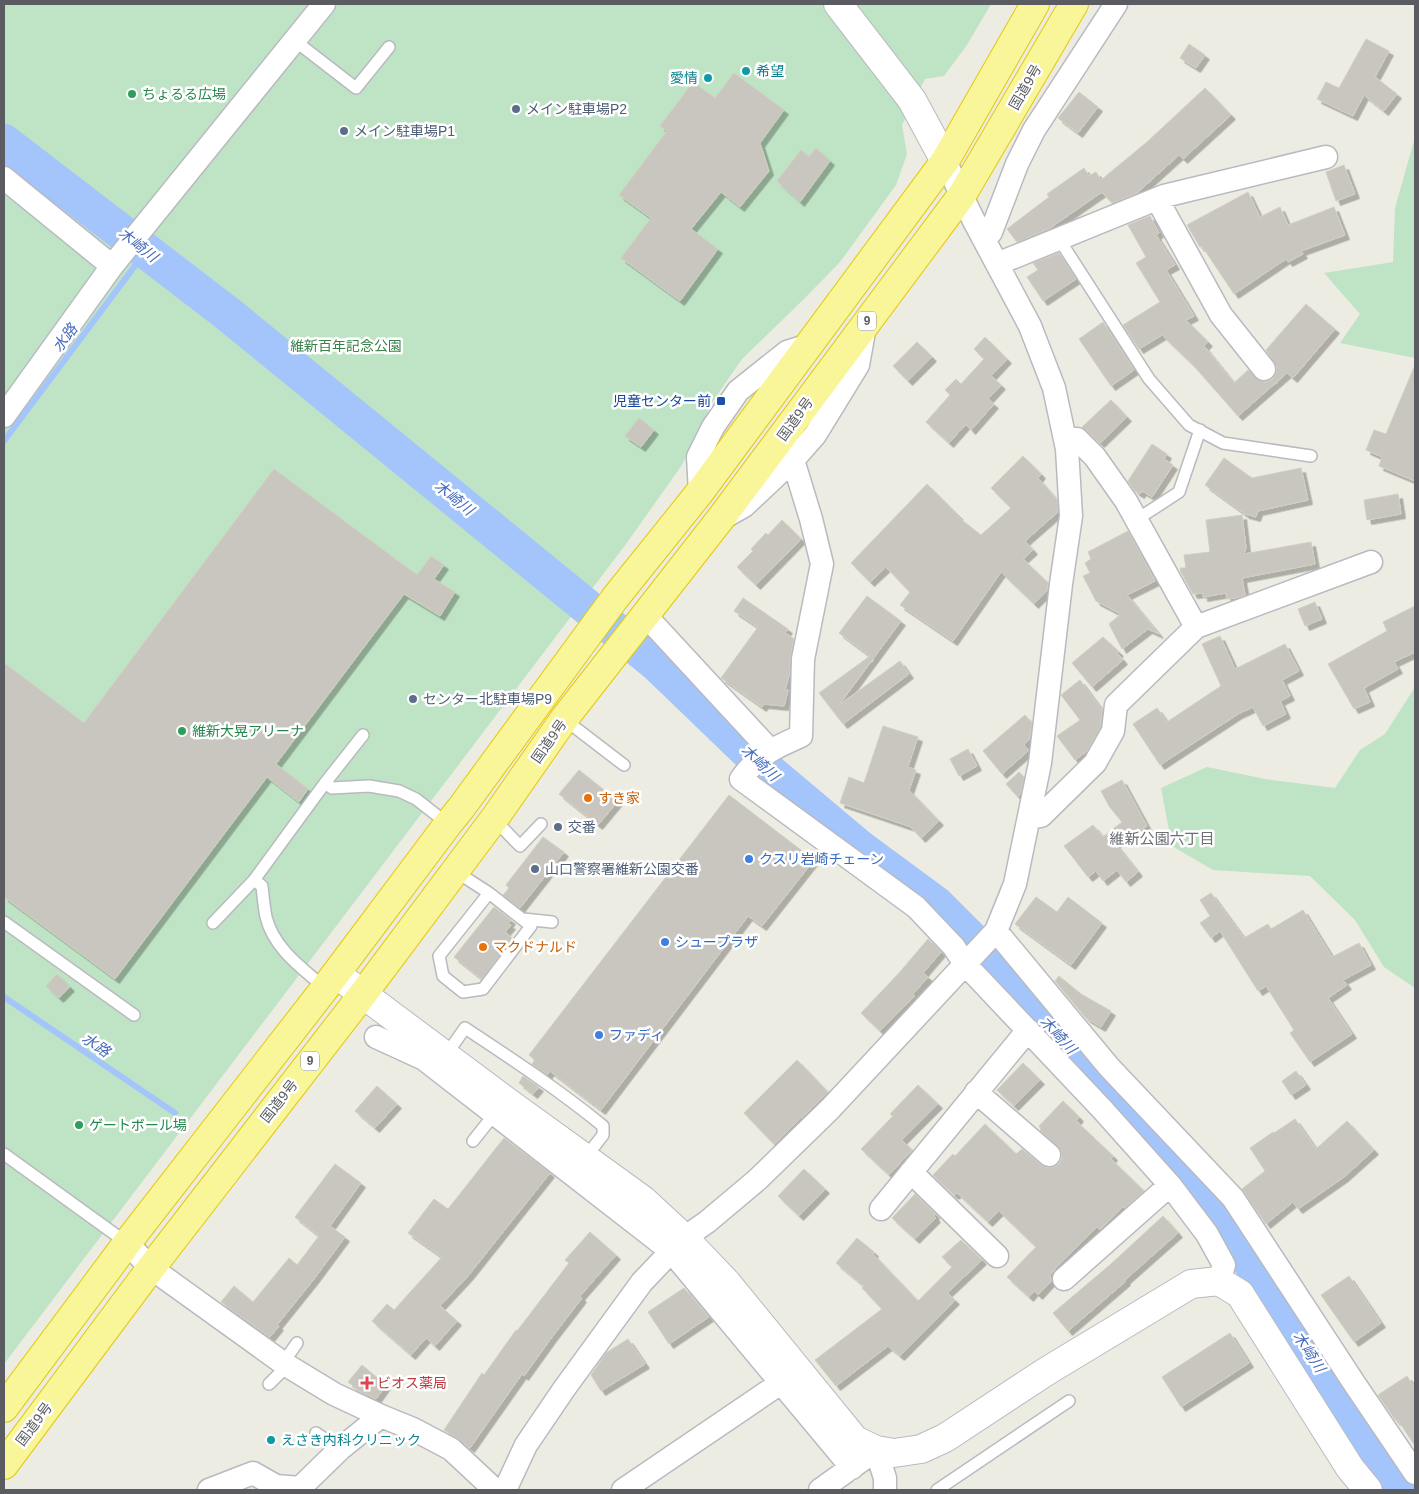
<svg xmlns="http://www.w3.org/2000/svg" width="1419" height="1494" viewBox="0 0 1419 1494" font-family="Helvetica,'Noto Sans JP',sans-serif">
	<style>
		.green { fill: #bfe3c5 }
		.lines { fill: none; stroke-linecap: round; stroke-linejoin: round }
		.stream { stroke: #a3c5fb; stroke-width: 6 }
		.river { stroke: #a3c5fb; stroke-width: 36 }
		.building { fill: #c8c6bf; stroke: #d1cfc0; filter: url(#shadow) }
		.service-casing { stroke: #b9bac0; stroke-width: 14 }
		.minor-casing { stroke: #b9bac0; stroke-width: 25 }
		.tertiary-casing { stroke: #b9bac0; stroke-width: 30 }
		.trunk-casing { stroke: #e5c809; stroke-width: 30 }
		.service { stroke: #fff; stroke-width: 11 }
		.minor { stroke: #fff; stroke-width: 22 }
		.tertiary { stroke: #fff; stroke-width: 28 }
		.trunk { stroke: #f9f69a; stroke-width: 28 }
		.culture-dot { fill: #0f9aa8; stroke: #fff; stroke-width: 2 }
		.leisure-dot { fill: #2e9e5b; stroke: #fff; stroke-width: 2 }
		.service-dot { fill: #5c6f8a; stroke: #fff; stroke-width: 2 }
		.transit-dot { fill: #1a4fb4; stroke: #fff; stroke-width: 2 }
		.food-dot { fill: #e8710a; stroke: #fff; stroke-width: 2 }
		.shop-dot { fill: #3f7fe0; stroke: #fff; stroke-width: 2 }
		.health-dot { fill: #e0444e; stroke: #fff; stroke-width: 2 }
		.labels { text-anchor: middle; stroke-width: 5; stroke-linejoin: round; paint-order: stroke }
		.shield { fill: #fff; stroke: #8c8d91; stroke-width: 1 }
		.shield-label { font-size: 12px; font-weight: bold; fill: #5a5c62 }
		.culture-label { font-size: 14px; fill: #0d838f; stroke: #fff; text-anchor: start }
		.street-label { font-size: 14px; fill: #5a5c62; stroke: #fff }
		.leisure-label { font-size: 14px; fill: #27864d; stroke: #fff; text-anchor: start }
		.service-label { font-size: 14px; fill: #4e5e75; stroke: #fff; text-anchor: start }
		.park-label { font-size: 14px; fill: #388349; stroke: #fff }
		.transit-label { font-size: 14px; fill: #164399; stroke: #fff; text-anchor: end }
		.food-label { font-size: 14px; fill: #c56008; stroke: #fff; text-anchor: start }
		.shop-label { font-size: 14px; fill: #366cbe; stroke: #fff; text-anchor: start }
		.health-label { font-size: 14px; fill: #be3a42; stroke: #fff; text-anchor: start }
		.water-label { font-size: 15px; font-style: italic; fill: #476bbd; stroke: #fff }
		.neighbourhood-label { font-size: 15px; fill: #6b6e74; stroke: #fff }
	</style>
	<defs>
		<filter id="shadow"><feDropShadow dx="4.5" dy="4.5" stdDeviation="0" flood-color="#0004"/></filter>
	</defs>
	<rect width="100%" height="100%" fill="#ecece2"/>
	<path class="green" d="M 4,4 L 991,4 L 967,45 L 944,76 L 925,79 L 902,125 L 907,154 L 896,185 L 840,262 L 805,298 L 742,359 L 713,401 L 682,465 L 626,544 L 4,1364 Z
		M 1415,137 L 1415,358 L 1340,343 L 1360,314 L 1324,273 L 1393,262 L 1395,208 Z
		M 1415,687 L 1415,988 L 1384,967 L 1355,920 L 1310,876 L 1213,870 L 1172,846 L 1161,788 L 1207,767 L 1265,779 L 1335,788 L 1360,750 L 1385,734 Z"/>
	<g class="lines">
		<path class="stream" d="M 4,441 L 146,251
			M 4,997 L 175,1113"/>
		<path class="river" d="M 4,142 L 228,314 L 657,664 L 766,769 L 860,848 L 936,904 L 987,955 L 1178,1164 L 1254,1267 L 1331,1384 L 1368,1443 L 1406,1490"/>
	</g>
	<path class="building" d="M 1366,39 L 1389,51 L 1375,77 L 1397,94 L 1384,111 L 1364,95 L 1353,116 L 1317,99 L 1326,82 L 1339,88 Z
		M 1189,44 L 1205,55 L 1196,68 L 1180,58 Z
		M 734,73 L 784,110 L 760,143 L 769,171 L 740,207 L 721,192 L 691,229 L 718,249 L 680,301 L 621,258 L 651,218 L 619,195 L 667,131 L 660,126 L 693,82 L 715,98 Z
		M 1205,88 L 1231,115 L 1183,159 L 1179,155 L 1137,193 L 1112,203 L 1102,192 L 1050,228 L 1017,242 L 1007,229 L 1049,197 L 1047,194 L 1084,168 L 1089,176 L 1096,172 L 1101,180 L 1147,142 Z
		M 1079,92 L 1098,107 L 1078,133 L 1058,118 Z
		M 816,148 L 830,161 L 800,202 L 777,181 L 801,150 L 809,157 Z
		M 1344,165 L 1355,194 L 1336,201 L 1326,172 Z
		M 1248,192 L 1260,217 L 1280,207 L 1288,225 L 1334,207 L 1345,235 L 1301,251 L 1303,254 L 1288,262 L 1286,259 L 1234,294 L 1202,246 L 1200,247 L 1187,225 Z
		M 1150,216 L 1159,233 L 1156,235 L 1175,265 L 1166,270 L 1194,316 L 1186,320 L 1208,342 L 1204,346 L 1234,383 L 1248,370 L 1260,381 L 1266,382 L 1273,379 L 1276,373 L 1277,367 L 1266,350 L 1306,304 L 1335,329 L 1293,378 L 1287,373 L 1238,416 L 1194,366 L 1162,335 L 1139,349 L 1123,325 L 1160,302 L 1136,263 L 1146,257 L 1128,225 Z
		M 1059,253 L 1076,279 L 1043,301 L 1027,277 L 1038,270 L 1033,263 Z
		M 1103,322 L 1134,370 L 1111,386 L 1079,339 Z
		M 985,337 L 1007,359 L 991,376 L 1001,385 L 988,399 L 994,404 L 971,430 L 966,424 L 949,443 L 926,422 L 950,395 L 945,390 L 956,379 L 961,384 L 984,359 L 974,349 Z
		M 917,342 L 932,357 L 908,381 L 893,366 Z
		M 1415,365 L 1415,481 L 1379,466 L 1382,457 L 1366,450 L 1374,430 L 1386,434 Z
		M 1111,400 L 1127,417 L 1100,443 L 1082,427 Z
		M 639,418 L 654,430 L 641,447 L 625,436 Z
		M 1152,444 L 1167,454 L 1164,459 L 1173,465 L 1152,497 L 1142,491 L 1140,494 L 1135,491 L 1128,481 Z
		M 1023,456 L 1041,474 L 1038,478 L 1057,500 L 1058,512 L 1025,541 L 1033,550 L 1023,559 L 1048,583 L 1047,591 L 1034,604 L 1001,572 L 953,641 L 900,605 L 910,592 L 886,567 L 870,582 L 851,563 L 927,484 L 959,516 L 958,517 L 981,535 L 1011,508 L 991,488 Z
		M 1224,458 L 1252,478 L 1301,468 L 1308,500 L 1258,511 L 1256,517 L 1245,514 L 1205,485 Z
		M 274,469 L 417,575 L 431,556 L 444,565 L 434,579 L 455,592 L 440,616 L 404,594 L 276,764 L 308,789 L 299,802 L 267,777 L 115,979 L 4,897 L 4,663 L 84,723 Z
		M 1398,494 L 1401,514 L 1367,520 L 1364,500 Z
		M 1242,515 L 1246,548 L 1244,554 L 1311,542 L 1315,564 L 1242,578 L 1245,595 L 1240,597 L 1227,599 L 1226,593 L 1203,597 L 1203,593 L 1193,594 L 1181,572 L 1180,568 L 1186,568 L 1184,555 L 1210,552 L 1206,520 Z
		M 782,520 L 801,539 L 756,585 L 737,567 L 753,551 L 751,549 L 766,533 L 768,535 Z
		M 1128,531 L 1155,581 L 1127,595 L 1159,634 L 1148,629 L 1122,649 L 1109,624 L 1121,614 L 1096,601 L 1083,576 L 1090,573 L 1085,563 L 1091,559 L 1088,552 Z
		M 867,596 L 901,621 L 839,705 L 900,661 L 909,674 L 843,724 L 819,693 L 870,656 L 839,633 Z
		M 743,598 L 788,629 L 785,633 L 794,639 L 790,657 L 790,672 L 785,690 L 788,690 L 784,706 L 764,704 L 762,707 L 721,678 L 758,627 L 734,611 Z
		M 1315,602 L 1322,619 L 1305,626 L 1298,609 Z
		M 1415,606 L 1415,652 L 1394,662 L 1398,669 L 1364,688 L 1370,702 L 1354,709 L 1328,664 L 1387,631 L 1383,622 Z
		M 1220,636 L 1235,669 L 1285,644 L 1299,671 L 1282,680 L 1290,696 L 1280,701 L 1286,714 L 1263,726 L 1253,707 L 1238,714 L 1160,765 L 1133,724 L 1157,708 L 1167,722 L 1221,686 L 1202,644 Z
		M 1103,637 L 1119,652 L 1117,653 L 1123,660 L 1092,687 L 1072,663 Z
		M 1080,680 L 1102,710 L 1100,727 L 1087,751 L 1075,760 L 1057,736 L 1080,720 L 1061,695 Z
		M 1025,715 L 1032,723 L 1029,740 L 1024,745 L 1028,749 L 1028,751 L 1002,774 L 983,751 Z
		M 883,726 L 918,737 L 908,767 L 916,770 L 909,790 L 939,821 L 921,838 L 911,827 L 840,803 L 849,777 L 864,783 Z
		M 968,749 L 977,766 L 959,776 L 950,759 Z
		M 579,770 L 618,801 L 598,825 L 559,794 Z
		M 1019,772 L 1024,777 L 1020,795 L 1018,797 L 1006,784 Z
		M 1122,780 L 1147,826 L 1115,843 L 1138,872 L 1126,882 L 1117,870 L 1103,881 L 1096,871 L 1088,877 L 1064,846 L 1093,825 L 1103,837 L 1122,822 L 1109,806 L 1101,791 Z
		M 729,795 L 814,860 L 762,926 L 748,916 L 601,1110 L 550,1071 L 547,1075 L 532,1064 L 535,1060 L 529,1055 Z
		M 543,837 L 564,852 L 520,908 L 503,895 L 509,888 L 506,885 Z
		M 1211,893 L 1244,938 L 1268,924 L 1271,929 L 1303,910 L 1332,957 L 1359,943 L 1371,965 L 1343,980 L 1347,985 L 1328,998 L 1352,1034 L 1310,1062 L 1290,1033 L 1294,1030 L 1266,986 L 1258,991 L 1220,931 L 1211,938 L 1200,923 L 1210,916 L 1200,900 Z
		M 1036,897 L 1057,912 L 1068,897 L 1102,923 L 1071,965 L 1015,924 Z
		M 494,907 L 511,920 L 508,924 L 511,925 L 505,932 L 512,938 L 482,979 L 454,957 Z
		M 928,939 L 941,952 L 923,973 L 928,977 L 913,994 L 915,996 L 880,1031 L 861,1013 L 899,973 Z
		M 57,974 L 70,987 L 59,998 L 46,986 Z
		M 1059,976 L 1081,994 L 1111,1011 L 1101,1027 L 1086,1018 L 1055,981 Z
		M 797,1060 L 828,1092 L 774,1144 L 744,1113 Z
		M 1023,1063 L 1040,1080 L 1014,1106 L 997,1090 Z
		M 1296,1071 L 1306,1085 L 1291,1095 L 1282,1081 Z
		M 523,1076 L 539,1087 L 533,1094 L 519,1083 Z
		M 918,1085 L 938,1104 L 902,1140 L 912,1150 L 889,1175 L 861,1149 L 893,1116 L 890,1114 Z
		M 377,1086 L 397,1104 L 375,1128 L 355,1111 Z
		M 1063,1101 L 1079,1117 L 1076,1121 L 1113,1156 L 1111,1159 L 1144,1191 L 1125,1208 L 1123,1207 L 1100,1229 L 1097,1227 L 1055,1269 L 1050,1275 L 1051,1281 L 1038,1295 L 1034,1291 L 1029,1297 L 1007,1277 L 1036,1247 L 999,1211 L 988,1222 L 957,1193 L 954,1195 L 933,1175 L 953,1154 L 955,1156 L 985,1124 L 1016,1154 L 1022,1149 L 1041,1165 L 1047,1168 L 1054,1167 L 1059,1164 L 1062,1158 L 1061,1150 L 1040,1130 L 1041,1129 L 1039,1126 Z
		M 1295,1119 L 1316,1149 L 1347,1121 L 1374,1150 L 1344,1177 L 1298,1209 L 1293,1202 L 1266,1224 L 1242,1189 L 1265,1171 L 1250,1148 L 1273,1132 L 1274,1133 Z
		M 504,1138 L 550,1173 L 468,1276 L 440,1306 L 457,1321 L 435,1346 L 426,1338 L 411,1355 L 372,1321 L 387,1304 L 394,1310 L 442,1257 L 408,1233 L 434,1199 L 448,1209 Z
		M 335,1164 L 361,1183 L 330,1226 L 345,1237 L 314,1279 L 277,1325 L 279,1326 L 270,1337 L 221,1302 L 234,1286 L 253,1302 L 289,1258 L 297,1265 L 319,1236 L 295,1217 Z
		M 804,1169 L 825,1189 L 799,1216 L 778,1196 Z
		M 915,1194 L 935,1214 L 934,1216 L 936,1218 L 915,1239 L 892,1218 Z
		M 1163,1216 L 1178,1233 L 1125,1280 L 1126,1281 L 1068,1331 L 1053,1313 L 1111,1264 Z
		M 590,1232 L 616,1255 L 580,1296 L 582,1298 L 552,1337 L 524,1376 L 522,1374 L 470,1448 L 457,1438 L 444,1430 L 482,1373 L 484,1375 L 516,1330 L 517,1331 L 569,1263 L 565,1260 Z
		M 857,1238 L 874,1252 L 873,1254 L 918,1301 L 952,1267 L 942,1257 L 961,1240 L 982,1260 L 947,1293 L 955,1300 L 900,1356 L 888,1346 L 836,1386 L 815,1360 L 882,1309 L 862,1288 L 864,1286 L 836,1263 Z
		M 1349,1276 L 1381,1323 L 1354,1342 L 1321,1295 Z
		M 684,1288 L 709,1317 L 669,1344 L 648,1312 Z
		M 1230,1333 L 1249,1363 L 1181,1407 L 1162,1377 Z
		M 628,1339 L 645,1364 L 601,1391 L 591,1375 L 606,1353 Z
		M 362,1365 L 386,1385 L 376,1399 L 361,1392 L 348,1382 Z
		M 1407,1376 L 1415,1389 L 1415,1446 L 1398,1420 L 1396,1421 L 1378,1395 Z"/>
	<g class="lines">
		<g class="service-casing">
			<path id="service" d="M 294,40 L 356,88 L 389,47
				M 1059,239 L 1149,379 L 1189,425 L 1223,443 L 1311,456
				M 1136,520 L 1179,492 L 1200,430
				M 564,719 L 624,765
				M 325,783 L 332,788 L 369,786 L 399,791 L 416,799 L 448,824
				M 494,819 L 520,846 L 541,824
				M 455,871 L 489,893 L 531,926 L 483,989 L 463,992 L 443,976 L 439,956 L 489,893
				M 254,880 L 262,886 C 263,896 264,907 266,917 C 274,949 302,968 325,988
				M 523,919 L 552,922
				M 4,922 L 134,1015
				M 213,923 L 254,880 L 325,783 L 363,735
				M 446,1055 L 465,1028 C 512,1059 559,1090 603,1126 L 603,1135 L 585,1158
				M 473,1141 L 496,1112
				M 4,1154 L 127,1243
				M 283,1363 L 297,1343
				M 269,1384 L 287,1366
				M 316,1433 L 340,1449
				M 937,1490 L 1069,1401"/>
		</g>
		<g class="minor-casing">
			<path id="minor" d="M 4,178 L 112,266
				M 1157,199 L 1221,315 L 1264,369
				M 985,239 L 991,232 L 1017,164 L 1034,130 L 1116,4
				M 997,264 L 1164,196 L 1326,157
				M 4,416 L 112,266 L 324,4
				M 793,460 L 811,519 L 822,564 L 803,659 L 801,736 C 774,748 759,754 741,779 L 916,907 L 954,947 L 965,964 L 1102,1109 L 1170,1185 L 1207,1234 L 1224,1265 L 1219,1281
				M 700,492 L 698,457 L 713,427 L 738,391 L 787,352 L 809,345
				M 728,515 L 744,506 L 793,460 L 815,435 L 858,365 L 865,326
				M 645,615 L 769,749
				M 1196,627 L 1371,562
				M 1029,818 L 1041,816 L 1095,763 L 1113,731 L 1116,705 L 1196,627 L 1126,501 L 1095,457 L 1077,439 L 1065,439
				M 996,931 L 1109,1067 L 1233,1198 L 1354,1383 L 1415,1473
				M 376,1037 L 424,1059 L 671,1251 L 852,1468
				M 976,1092 L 1049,1155
				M 911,1172 L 997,1256
				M 881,1209 L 1028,1030
				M 127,1243 L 151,1268 L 283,1363 L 334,1394 L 381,1416 L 413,1429 L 451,1449 L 495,1490
				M 1064,1279 L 1170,1185
				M 209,1490 L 253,1473 L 276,1486 L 300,1488 L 340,1449 L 381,1416
				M 505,1490 L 526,1445 L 564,1389 L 642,1282 L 684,1238 L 707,1222 L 757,1180 L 830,1109 L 996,931 L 1015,884 L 1040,763 L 1061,584 L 1071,516 L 1067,449 L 1054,388 L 1030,326 L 973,219 L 945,161
				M 623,1490 L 794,1374
				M 820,1490 L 876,1450 L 885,1478 L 885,1490"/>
		</g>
		<g class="tertiary-casing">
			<path id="tertiary" d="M 838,4 L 912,100 L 945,161
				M 336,974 L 506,1101 L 643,1200 L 684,1238 L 727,1283 L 855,1440 L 876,1450 L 894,1453 L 921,1449 L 945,1438 L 1047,1371 L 1191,1284 L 1219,1281 L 1240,1294 L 1350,1468 L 1368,1490"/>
		</g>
		<g class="trunk-casing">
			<path id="trunk" d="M 4,1408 L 127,1243 L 325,988 L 448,824 L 461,808 L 615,598 L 700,492 L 945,161 L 1035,4
				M 4,1465 L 151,1268 L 363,994 L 494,819 L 564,719 L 721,518 L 962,195 L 1074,4"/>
		</g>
		<use href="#service" class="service"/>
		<use href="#minor" class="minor"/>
		<use href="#tertiary" class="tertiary"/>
		<use href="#trunk" class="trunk"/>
	</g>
	<g class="culture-dot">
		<circle cx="746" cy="71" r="5"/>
		<circle cx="708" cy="78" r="5"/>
		<circle cx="271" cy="1440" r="5"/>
	</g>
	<g class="leisure-dot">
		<circle cx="132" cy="94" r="5"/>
		<circle cx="182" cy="731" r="5"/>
		<circle cx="79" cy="1125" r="5"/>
	</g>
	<g class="service-dot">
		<circle cx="516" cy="109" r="5"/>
		<circle cx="344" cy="131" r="5"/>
		<circle cx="413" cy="699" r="5"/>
		<circle cx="558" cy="827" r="5"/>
		<circle cx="535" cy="869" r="5"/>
	</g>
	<rect class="transit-dot" x="716" y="396" width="10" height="10" rx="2.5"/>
	<g class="food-dot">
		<circle cx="588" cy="798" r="5"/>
		<circle cx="483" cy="947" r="5"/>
	</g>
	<g class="shop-dot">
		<circle cx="749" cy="859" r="5"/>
		<circle cx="665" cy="942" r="5"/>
		<circle cx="599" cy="1035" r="5"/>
	</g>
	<path class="health-dot" d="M364.5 1375.5h5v5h5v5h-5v5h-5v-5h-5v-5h5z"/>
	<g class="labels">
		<g class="shield">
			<rect x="858" y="311.5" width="18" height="19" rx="4"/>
			<rect x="301" y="1051.5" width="18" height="19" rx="4"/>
		</g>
		<g class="shield-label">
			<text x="867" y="325">9</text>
			<text x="310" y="1065">9</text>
		</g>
		<g class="culture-label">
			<text x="756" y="76">希望</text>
			<text x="698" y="83" text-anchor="end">愛情</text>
			<text x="281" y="1445">えさき内科クリニック</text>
		</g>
		<g class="street-label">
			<text transform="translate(1025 87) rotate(-60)" y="5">国道9号</text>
			<text transform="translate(795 419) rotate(-54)" y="5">国道9号</text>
			<text transform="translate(549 741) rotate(-55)" y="5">国道9号</text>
			<text transform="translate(279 1101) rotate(-52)" y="5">国道9号</text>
			<text transform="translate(34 1424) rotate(-53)" y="5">国道9号</text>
		</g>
		<g class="leisure-label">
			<text x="142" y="99">ちょるる広場</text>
			<text x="192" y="736">維新大晃アリーナ</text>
			<text x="89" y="1130">ゲートボール場</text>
		</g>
		<g class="service-label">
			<text x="526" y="114">メイン駐車場P2</text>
			<text x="354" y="136">メイン駐車場P1</text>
			<text x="423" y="704">センター北駐車場P9</text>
			<text x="568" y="832">交番</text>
			<text x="545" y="874">山口警察署維新公園交番</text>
		</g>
		<g class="park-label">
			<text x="346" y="351">維新百年記念公園</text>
		</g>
		<g class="transit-label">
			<text x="711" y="406">児童センター前</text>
		</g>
		<g class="food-label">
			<text x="598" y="803">すき家</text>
			<text x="493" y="952">マクドナルド</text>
		</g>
		<g class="shop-label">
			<text x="759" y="864">クスリ岩崎チェーン</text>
			<text x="675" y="947">シュープラザ</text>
			<text x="609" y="1040">ファディ</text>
		</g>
		<g class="health-label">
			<text x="377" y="1388">ビオス薬局</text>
		</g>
		<g class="water-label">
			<text transform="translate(138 245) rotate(38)" y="5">木崎川</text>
			<text transform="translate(65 338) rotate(-53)" y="5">水路</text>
			<text transform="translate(454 498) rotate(39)" y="5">木崎川</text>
			<text transform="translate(760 763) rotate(43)" y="5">木崎川</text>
			<text transform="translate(1058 1035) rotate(47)" y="5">木崎川</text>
			<text transform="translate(96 1045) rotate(34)" y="5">水路</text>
			<text transform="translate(1309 1352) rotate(57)" y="5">木崎川</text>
		</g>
		<g class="neighbourhood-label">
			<text x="1162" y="844">維新公園六丁目</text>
		</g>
	</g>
	<rect width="1419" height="1494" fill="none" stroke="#5a5c62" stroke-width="10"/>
</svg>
